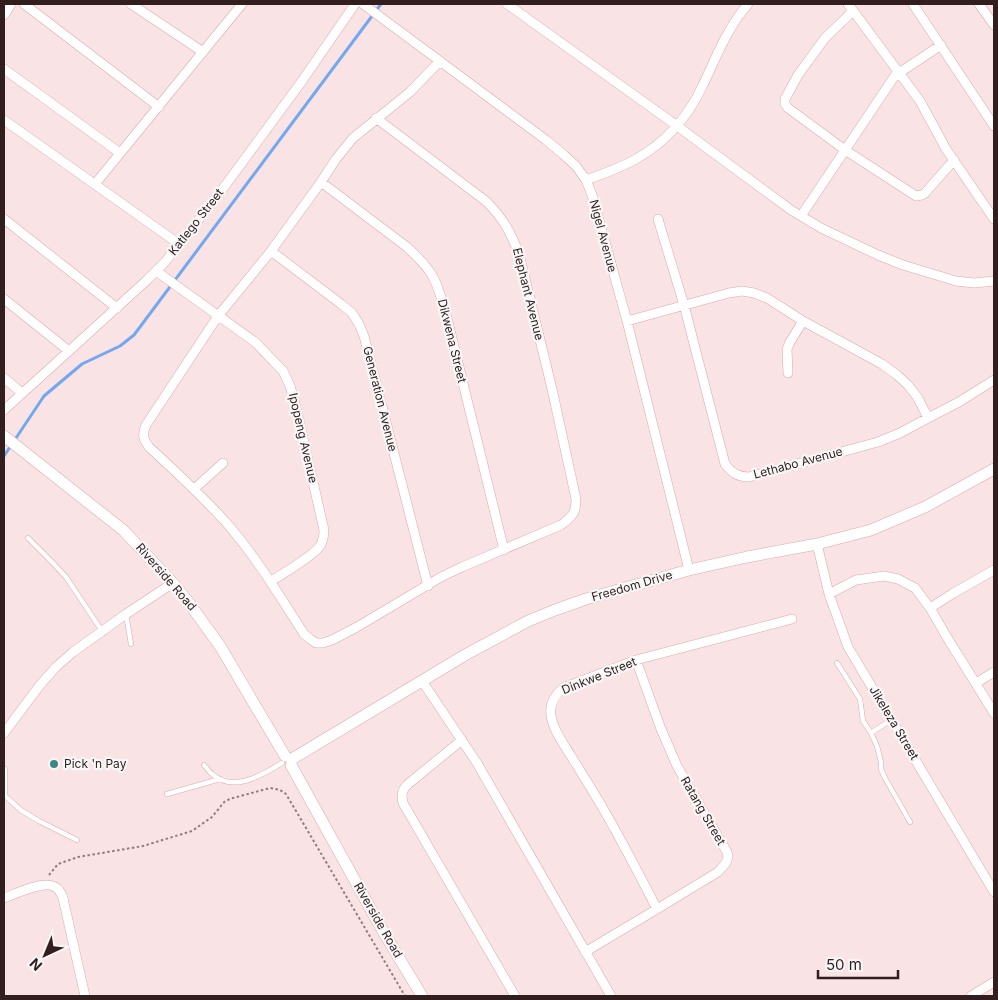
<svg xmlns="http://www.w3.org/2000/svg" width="998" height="1000" viewBox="0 0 998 1000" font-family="Inter,sans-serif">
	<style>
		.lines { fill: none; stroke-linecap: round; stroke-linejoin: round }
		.stream { stroke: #73a8ef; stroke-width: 3 }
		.service-casing { stroke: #dda8a9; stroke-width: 5.5 }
		.minor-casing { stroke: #dda8a9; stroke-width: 10 }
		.tertiary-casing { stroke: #dda8a9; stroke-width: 12 }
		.path { stroke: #927c7d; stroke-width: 2; stroke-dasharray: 2.5 2.5; stroke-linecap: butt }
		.service { stroke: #fff; stroke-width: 4.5 }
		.minor { stroke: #fff; stroke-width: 9 }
		.tertiary { stroke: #fff; stroke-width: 11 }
		.poi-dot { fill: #3e8687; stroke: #f7f7f7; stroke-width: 2 }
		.labels { text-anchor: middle; stroke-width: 4.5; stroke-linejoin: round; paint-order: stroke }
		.street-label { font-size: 12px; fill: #321e1f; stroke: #f7f7f7 }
		.poi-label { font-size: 12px; fill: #321e1f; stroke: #f7f7f7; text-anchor: start }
	</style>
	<rect width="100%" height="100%" fill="#fae3e4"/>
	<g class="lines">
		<path class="stream" d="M 4,456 L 44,396 L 82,364 L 120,346 L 134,335 L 381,4"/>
		<g class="service-casing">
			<path id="service" d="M 28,538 L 52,562 L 66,577 L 102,631
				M 126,614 L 131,644
				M 837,663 L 860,699 L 863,721 L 871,733
				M 891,720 L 871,733 L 877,746 L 881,762 L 881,769 L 885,778 L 910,822
				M 204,765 C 207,768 209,772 212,774 C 234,793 262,775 282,763
				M 167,794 L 220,779
				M 4,795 L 22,811 L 39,821 L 77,840
				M 5,796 L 5,769"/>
		</g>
		<g class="minor-casing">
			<path id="minor" d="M 24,4 L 159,107
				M 131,4 L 203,52
				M 363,4 L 546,140 L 564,155 L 576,166 L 586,180 L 592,195 L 627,321 L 689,570
				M 507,4 L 673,123 L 791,210 L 821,228 L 878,255 L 903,265 L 956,281 L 974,283 L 994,281
				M 848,4 L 920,101 L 946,149 L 994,219
				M 913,4 L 994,126
				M 979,4 L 994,25
				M 853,11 L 825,38 L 798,75 L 785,99 L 785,104 L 788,108 L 845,150 L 916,196 L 922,195 L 925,193 L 954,160
				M 4,15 L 11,4
				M 4,69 L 120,153
				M 899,73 L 941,45
				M 376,118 L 487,202 C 504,220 510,231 519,254 L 552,389 L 576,499 C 576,513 573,516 561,525 L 462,567 L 441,577 L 357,627 L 332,640 L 323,643 L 316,643 L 310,639 L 304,634 C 281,598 258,560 230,527 C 205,498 177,473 149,447 C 143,439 142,434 146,425 L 218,316 L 271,251 L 321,182 L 336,159 L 353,138 L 410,92 L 440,61
				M 4,120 L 179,244
				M 586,180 C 603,174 620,168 636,159 C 665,143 688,117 702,87 C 716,58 727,28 748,4
				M 321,182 L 407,247 C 416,256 427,265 433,277 C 440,290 443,305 447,318 L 504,550
				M 95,184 L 242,4
				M 801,216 L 898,71
				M 4,219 L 117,308
				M 658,219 L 684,305 L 725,464 C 732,473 738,477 749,477 L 878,442 L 900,433 L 928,418 L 959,402 L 994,380
				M 271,251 L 341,304 L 352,313 L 359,324 L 364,336 L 428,586
				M 156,271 L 255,342 L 283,371 L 290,386 L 295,403 L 324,530 C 324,536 323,541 320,546 C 312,557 282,574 270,582
				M 4,299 L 69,351
				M 627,321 L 729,293 L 742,291 L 754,293 L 767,298 L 803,321 L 882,364 L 897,375 L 908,385 L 918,398 L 928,418
				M 788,373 L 787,349 L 790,342 L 803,321
				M 4,378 L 22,393
				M 4,410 L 146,281 L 165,262 L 219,194 L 302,81 L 355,4
				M 194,489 L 223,463
				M 817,544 L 829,594 L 848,647 L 994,892
				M 829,594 L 856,580 L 884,576 L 898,579 L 915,588 L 930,608 L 948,639 L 994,713
				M 930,608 L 952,594 L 994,570
				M 422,681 L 477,763 L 611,996
				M 976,683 L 994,672
				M 4,733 L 40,685 L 56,667 L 73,652 L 126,614 L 173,583
				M 462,740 L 408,784 C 402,790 401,794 403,803 L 515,996
				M 4,898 C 15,894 43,881 53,886 C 59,888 61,893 63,898 L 85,996
				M 657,909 C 639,874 621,839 601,805 C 591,788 581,772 571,756 C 563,743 553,730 551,715 C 549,703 555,695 563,688 L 636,660 L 792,619
				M 585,952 L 657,909 L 718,872 L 726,863 L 728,857 L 727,852 L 677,766 L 661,729 L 636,660
				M 971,996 L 994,982"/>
		</g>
		<g class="tertiary-casing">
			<path id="tertiary" d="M 4,436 L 123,530 L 173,583 L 189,603 L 220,646 L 285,756
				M 292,759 L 465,655 L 528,621 L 555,610 L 586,599 L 689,570 L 747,557 L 817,544 L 871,530 L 925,507 L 994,469
				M 291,765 L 384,933 L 422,996"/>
		</g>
		<path class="path" d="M 49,875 L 58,864 L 78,857 L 143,846 L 192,831 L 212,817 L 225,801 L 233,798 L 270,788 L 280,790 L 286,794 L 405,996"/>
		<use href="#service" class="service"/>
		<use href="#minor" class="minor"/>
		<use href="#tertiary" class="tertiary"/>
	</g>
	<circle class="poi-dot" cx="54" cy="764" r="5"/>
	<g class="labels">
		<g class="street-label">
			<text transform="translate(196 222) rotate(-52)" y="4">Katlego Street</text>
			<text transform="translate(603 236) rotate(75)" y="4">Nigel Avenue</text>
			<text transform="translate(528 294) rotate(76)" y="4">Elephant Avenue</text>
			<text transform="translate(452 341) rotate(76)" y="4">Dikwena Street</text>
			<text transform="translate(380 399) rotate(76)" y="4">Generation Avenue</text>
			<text transform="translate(303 438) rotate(77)" y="4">Ipopeng Avenue</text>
			<text transform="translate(798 463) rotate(-15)" y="4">Lethabo Avenue</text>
			<text transform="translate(166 577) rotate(49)" y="4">Riverside Road</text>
			<text transform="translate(632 586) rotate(-16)" y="4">Freedom Drive</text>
			<text transform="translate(599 676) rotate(-22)" y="4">Dinkwe Street</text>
			<text transform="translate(894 723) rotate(59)" y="4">Jikeleza Street</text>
			<text transform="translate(703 811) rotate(60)" y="4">Ratang Street</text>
			<text transform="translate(378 920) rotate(60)" y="4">Riverside Road</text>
		</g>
		<g class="poi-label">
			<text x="64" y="768">Pick 'n Pay</text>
		</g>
	</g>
	<rect width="998" height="1000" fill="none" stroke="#321e1f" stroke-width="10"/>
	<g transform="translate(45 955) rotate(224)" stroke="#f7f7f7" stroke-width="4" paint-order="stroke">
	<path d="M0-4L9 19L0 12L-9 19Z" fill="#321e1f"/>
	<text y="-8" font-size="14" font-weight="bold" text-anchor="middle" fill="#321e1f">N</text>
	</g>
	<path d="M818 970v8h80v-8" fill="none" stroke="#321e1f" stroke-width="2.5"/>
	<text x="826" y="970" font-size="15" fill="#321e1f" stroke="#f7f7f7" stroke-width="4" paint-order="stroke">50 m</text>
</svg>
